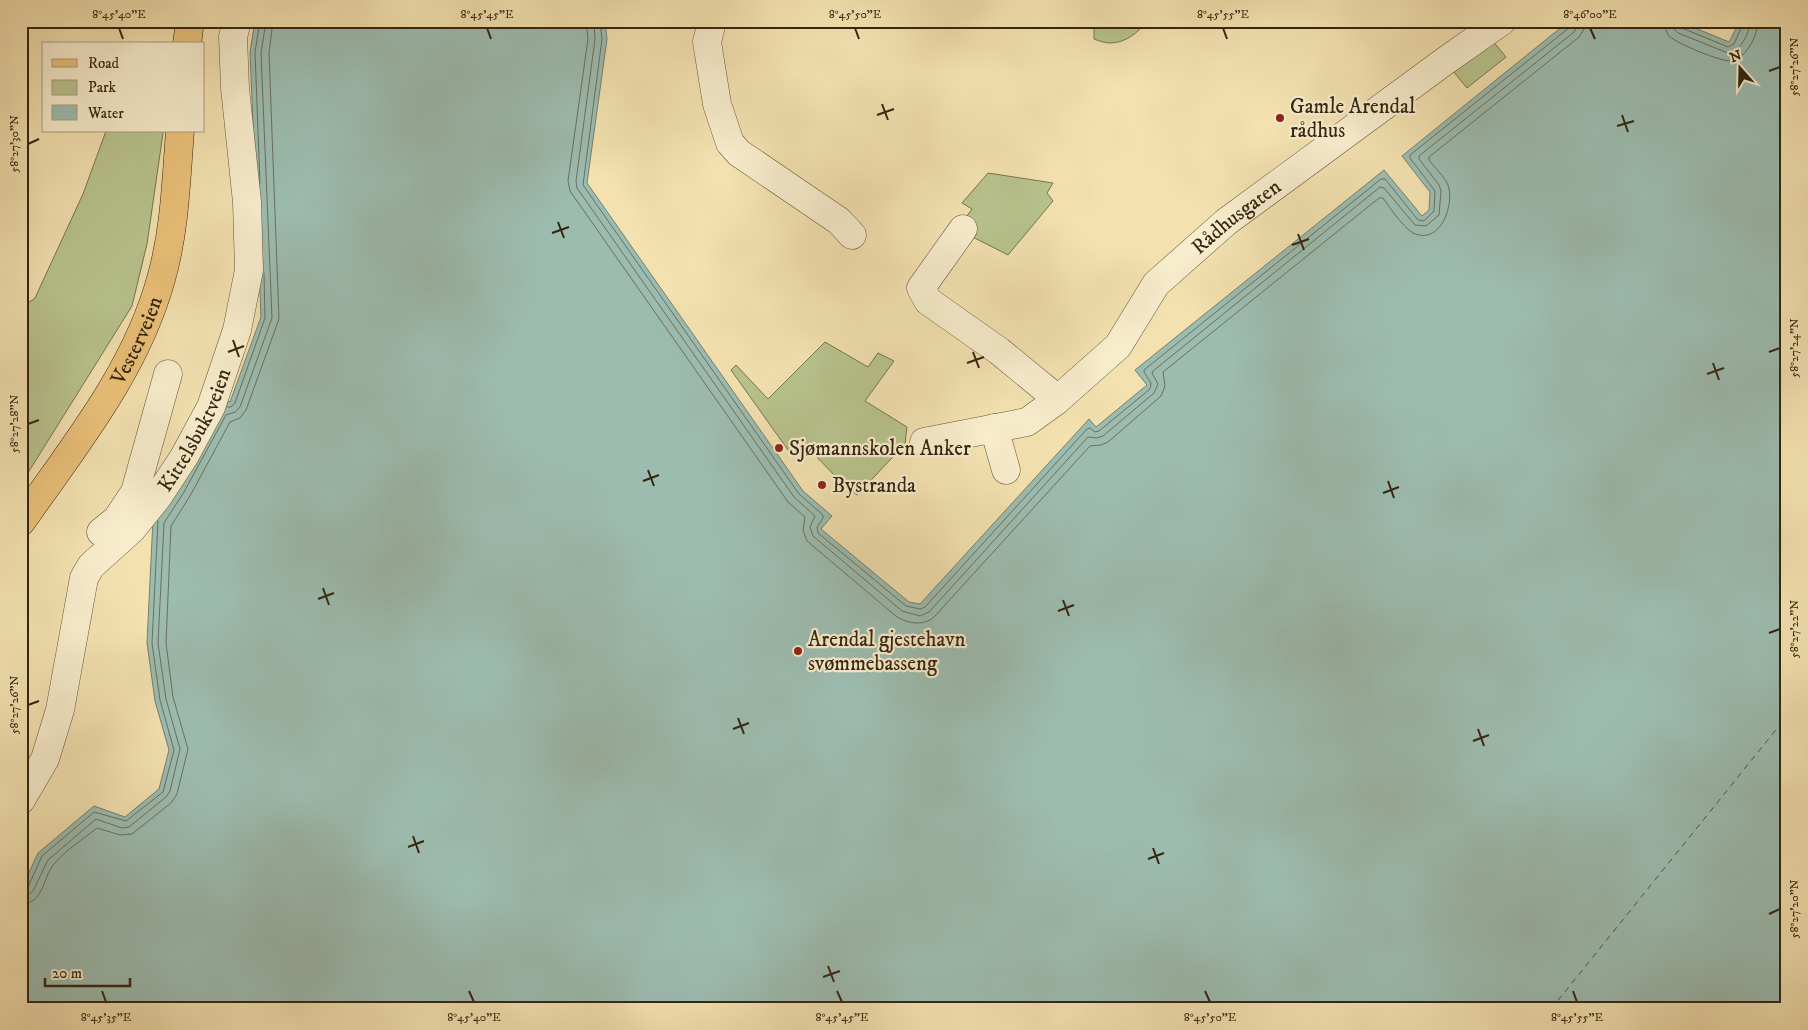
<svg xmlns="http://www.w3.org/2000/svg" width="1808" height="1030" viewBox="0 0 1808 1030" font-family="'IM FELL DW Pica',serif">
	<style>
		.green { fill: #b8c38d; stroke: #76744e }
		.water { fill: #9cbcb0; stroke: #738070 }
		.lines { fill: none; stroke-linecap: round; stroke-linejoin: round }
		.shore { stroke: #687060; stroke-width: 1 }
		.ferry { stroke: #545240; stroke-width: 1; stroke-dasharray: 6 5; stroke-linecap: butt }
		.street-casing { stroke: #645438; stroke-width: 29 }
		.primary-casing { stroke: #352510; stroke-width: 29 }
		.street { stroke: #f7eccc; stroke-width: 28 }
		.primary { stroke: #eac078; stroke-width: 28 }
		.ticks { fill: none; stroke: #352510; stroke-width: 2 }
		.poi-dot { fill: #8f2418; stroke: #f7eccc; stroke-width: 2 }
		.labels { text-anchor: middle; stroke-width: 4.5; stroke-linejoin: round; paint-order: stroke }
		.poi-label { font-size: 21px; fill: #352510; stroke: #f7eccc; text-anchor: start }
		.street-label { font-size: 21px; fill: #352510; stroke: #f7eccc }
		.neatline { fill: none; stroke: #352510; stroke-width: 2 }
		.ticks-label { font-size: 12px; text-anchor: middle; fill: #352510 }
	</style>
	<rect width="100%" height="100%" fill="#f3e1b0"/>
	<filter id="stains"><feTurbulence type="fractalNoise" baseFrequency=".004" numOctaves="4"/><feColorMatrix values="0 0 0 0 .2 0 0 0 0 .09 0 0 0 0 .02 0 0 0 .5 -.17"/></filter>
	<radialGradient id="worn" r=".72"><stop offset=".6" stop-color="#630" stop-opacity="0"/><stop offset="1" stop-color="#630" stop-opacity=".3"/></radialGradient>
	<path class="green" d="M 1109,21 L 1147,21 C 1138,33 1125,43 1110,43 C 1105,43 1099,41 1094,39 L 1094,25 Z
		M 1491,39 L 1506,57 L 1467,88 L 1452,70 Z
		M 106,131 L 162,131 L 163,133 L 147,244 L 132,306 L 21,484 L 21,308 L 35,298 L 83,194 Z
		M 988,173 L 1053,183 L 1047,193 L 1053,201 L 1008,255 L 957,229 L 972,209 L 962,203 Z
		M 825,342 L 868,367 L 878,353 L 894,361 L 865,401 L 907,427 L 905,444 L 857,495 L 839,480 L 810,450 L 796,447 L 788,450 L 731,370 L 736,365 L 768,399 Z"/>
	<path class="water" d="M 255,21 L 605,21 L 607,39 L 587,183 L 803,491 L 832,516 L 821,529 L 909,602 L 920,604 L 1089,419 L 1096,427 L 1147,385 L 1135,370 L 1384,170 L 1422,216 L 1429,210 L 1430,192 L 1402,156 L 1569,21 L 1678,21 L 1729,42 L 1740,21 L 1787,21 L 1787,1009 L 21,1009 L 21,890 L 38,853 L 94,806 L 125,817 L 159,789 L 169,750 L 155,701 L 147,643 L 153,519 L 221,399 L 230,402 L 261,317 L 250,52 Z"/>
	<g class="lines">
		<path class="shore" d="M 260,21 L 255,52 L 260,183
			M 586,21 L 588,39 L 568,181 L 570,191 L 788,502 L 805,517 L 803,530 L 807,541 L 897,617 C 909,624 924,626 934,617 L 1090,446 L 1101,445 L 1108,442 L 1161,396 L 1165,386 L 1163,372 L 1379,198 L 1383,198 C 1390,208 1403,227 1413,233 C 1440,246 1455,205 1448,185 C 1444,176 1435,168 1429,160 L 1429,157 L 1579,37 L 1584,29 L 1586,21
			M 594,21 L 595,39 L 576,181 L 577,188 L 794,497 L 815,516 L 810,527 L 813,536 L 902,611 L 920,616 L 929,612 L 1088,437 L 1097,438 L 1103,436 L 1154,393 L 1158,384 L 1152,373 L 1153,371 L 1380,187 L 1384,188 L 1415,225 L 1426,226 L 1439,215 L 1441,191 L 1439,185 L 1419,159 L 1419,156 L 1574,32 L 1577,27 L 1578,21
			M 600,21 L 602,39 L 583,185 L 799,494 L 823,515 L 823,518 L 817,527 L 818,533 L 906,606 L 920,609 L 925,607 L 1087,429 L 1090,428 L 1095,432 L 1099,431 L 1150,389 L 1151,383 L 1144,372 L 1144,370 L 1381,179 L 1385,179 L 1418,220 L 1424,221 L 1434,211 L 1435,191 L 1410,158 L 1410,155 L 1570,27 L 1572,21
			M 1664,21 C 1665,27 1666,32 1669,36 C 1676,43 1721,62 1731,61 C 1746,59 1758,35 1758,21
			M 1672,21 L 1673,28 L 1678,33 L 1728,53 C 1740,52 1750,33 1750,21
			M 1678,21 L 1679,25 L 1682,28 L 1728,47 L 1734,44 L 1744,21
			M 227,407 L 231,407 L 235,403 L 265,318 L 264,273
			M 21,890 L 28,887 L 42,856 L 94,812 L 126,821 L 163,792 L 174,750 L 160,700 L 152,643 L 158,521
			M 21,896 L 28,895 L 33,891 L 48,860 L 96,819 L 122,828 L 129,827 L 166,797 L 170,791 L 180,749 L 166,699 L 158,643 L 164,523 L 184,492 L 226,415 L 235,412 L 240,407 L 272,318 L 261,53 L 266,21
			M 21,904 C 45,903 42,878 54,864 C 66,850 83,839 97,828 L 120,835 L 132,834 L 171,803 L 177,794 L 188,749 L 173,697 L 166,643 L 171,526 L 190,496 L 230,422 L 240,418 L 246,410 L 279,319 L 269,53 L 273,21"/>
		<path class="ferry" d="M 1551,1009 L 1787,716"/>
		<g class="street-casing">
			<g id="street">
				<path d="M 712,21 L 707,42 L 717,104 L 730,143 L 739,153 L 839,221 L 852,235"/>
				<path d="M 963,229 L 921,288 L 928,301 L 999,351 L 1049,392 L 1056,401"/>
				<path d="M 994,428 L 1006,470"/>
				<path id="s1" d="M 924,442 L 1027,422 L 1056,401 L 1118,346 L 1156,284 L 1226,222 L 1445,61 L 1502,21"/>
				<path d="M 101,532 L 117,519 L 135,492 L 168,374"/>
				<path id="s2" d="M 21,800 L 45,759 L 60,710 L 84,578 L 91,566 L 132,529 L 157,498 L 184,457 L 211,407 L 237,330 L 249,270 L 247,202 L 235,88 L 233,37 L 237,21"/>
			</g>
		</g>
		<g class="primary-casing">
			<g id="primary">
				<path d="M 187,44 L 190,21"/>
				<path id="s3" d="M 21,522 C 75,445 136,370 161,279 C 175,230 176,181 180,131"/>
			</g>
		</g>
		<use href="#street" class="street"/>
		<use href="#primary" class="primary"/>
	</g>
	<path class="ticks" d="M 119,28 L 123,39M 487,28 L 491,39M 855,28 L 859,39M 1223,28 L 1227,39M 1590,28 L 1595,39M 1769,71 L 1780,67M 882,104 L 888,120M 877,115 L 894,109M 1622,115 L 1628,132M 1617,126 L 1634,121M 28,144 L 39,139M 558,222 L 564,238M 552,233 L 569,227M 1298,234 L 1304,250M 1292,245 L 1309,239M 233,340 L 239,357M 228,352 L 244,346M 973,352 L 979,368M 1769,352 L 1780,348M 967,363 L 984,357M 1713,363 L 1719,380M 1707,374 L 1724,368M 28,424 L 39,420M 648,470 L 654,486M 643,481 L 659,475M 1388,481 L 1394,498M 1383,493 L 1399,487M 323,588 L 329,605M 318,599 L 334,593M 1063,600 L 1069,616M 1058,611 L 1074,605M 1769,633 L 1780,629M 28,705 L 39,701M 738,718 L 744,734M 733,729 L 749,723M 1478,729 L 1484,746M 1473,741 L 1489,735M 413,836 L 419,853M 408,847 L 424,841M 1153,848 L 1159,864M 1148,859 L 1164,853M 1769,914 L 1780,909M 828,966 L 834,982M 823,977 L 840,971M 102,991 L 106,1002M 469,991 L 474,1002M 837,991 L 842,1002M 1205,991 L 1210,1002M 1573,991 L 1577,1002"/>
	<g class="poi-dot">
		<circle cx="1280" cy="118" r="5"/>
		<circle cx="779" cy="448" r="5"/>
		<circle cx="822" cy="485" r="5"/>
		<circle cx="798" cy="651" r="5"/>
	</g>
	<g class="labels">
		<g class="poi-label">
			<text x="1290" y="113">Gamle Arendal<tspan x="1290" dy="24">rådhus</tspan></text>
			<text x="789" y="455">Sjømannskolen Anker</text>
			<text x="832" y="492">Bystranda</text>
			<text x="808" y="646">Arendal gjestehavn<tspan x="808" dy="24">svømmebasseng</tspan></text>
		</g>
		<g class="street-label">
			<text dy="7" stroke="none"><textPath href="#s1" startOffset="401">Rådhusgaten</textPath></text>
			<text dy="7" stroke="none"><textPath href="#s3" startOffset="216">Vesterveien</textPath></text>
			<text dy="7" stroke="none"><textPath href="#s2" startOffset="420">Kittelsbuktveien</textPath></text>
		</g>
	</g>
	<rect width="1808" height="1030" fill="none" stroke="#f3e1b0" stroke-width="55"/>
	<rect x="42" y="42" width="162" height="90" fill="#f7eccc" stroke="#a99c81"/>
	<rect x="52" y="59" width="25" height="8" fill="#eac078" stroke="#a99c81"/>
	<text x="88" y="68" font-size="15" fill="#352510">Road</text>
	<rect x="52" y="80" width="25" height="15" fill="#b8c38d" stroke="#a99c81"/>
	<text x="88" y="92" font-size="15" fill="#352510">Park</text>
	<rect x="52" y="105" width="25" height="15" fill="#9cbcb0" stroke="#a99c81"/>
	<text x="88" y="118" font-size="15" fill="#352510">Water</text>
	<g transform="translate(1740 68) rotate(340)" stroke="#f7eccc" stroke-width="4" paint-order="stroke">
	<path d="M0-4L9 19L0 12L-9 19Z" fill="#352510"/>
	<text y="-8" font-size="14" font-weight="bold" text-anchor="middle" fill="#352510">N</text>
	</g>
	<path d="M45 978v8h85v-8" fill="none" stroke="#352510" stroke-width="2.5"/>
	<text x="52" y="978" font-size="15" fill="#352510" stroke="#f7eccc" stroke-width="4" paint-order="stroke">20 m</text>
	<rect x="28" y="28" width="1752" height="974" class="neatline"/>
	<g class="ticks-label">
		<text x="119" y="18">8°45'40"E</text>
		<text x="487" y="18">8°45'45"E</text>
		<text x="855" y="18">8°45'50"E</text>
		<text x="1223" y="18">8°45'55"E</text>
		<text x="1590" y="18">8°46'00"E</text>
		<text transform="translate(1794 67) rotate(-90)" y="4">58°27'26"N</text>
		<text transform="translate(14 144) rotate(-90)" y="4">58°27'30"N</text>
		<text transform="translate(1794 348) rotate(-90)" y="4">58°27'24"N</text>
		<text transform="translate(14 424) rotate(-90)" y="4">58°27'28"N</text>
		<text transform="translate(1794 629) rotate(-90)" y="4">58°27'22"N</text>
		<text transform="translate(14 705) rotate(-90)" y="4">58°27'26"N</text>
		<text transform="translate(1794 909) rotate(-90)" y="4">58°27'20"N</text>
		<text x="106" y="1021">8°45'35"E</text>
		<text x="474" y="1021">8°45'40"E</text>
		<text x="842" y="1021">8°45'45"E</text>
		<text x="1210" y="1021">8°45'50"E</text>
		<text x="1577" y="1021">8°45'55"E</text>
	</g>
	<rect width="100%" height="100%" filter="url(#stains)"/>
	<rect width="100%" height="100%" fill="url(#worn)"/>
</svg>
